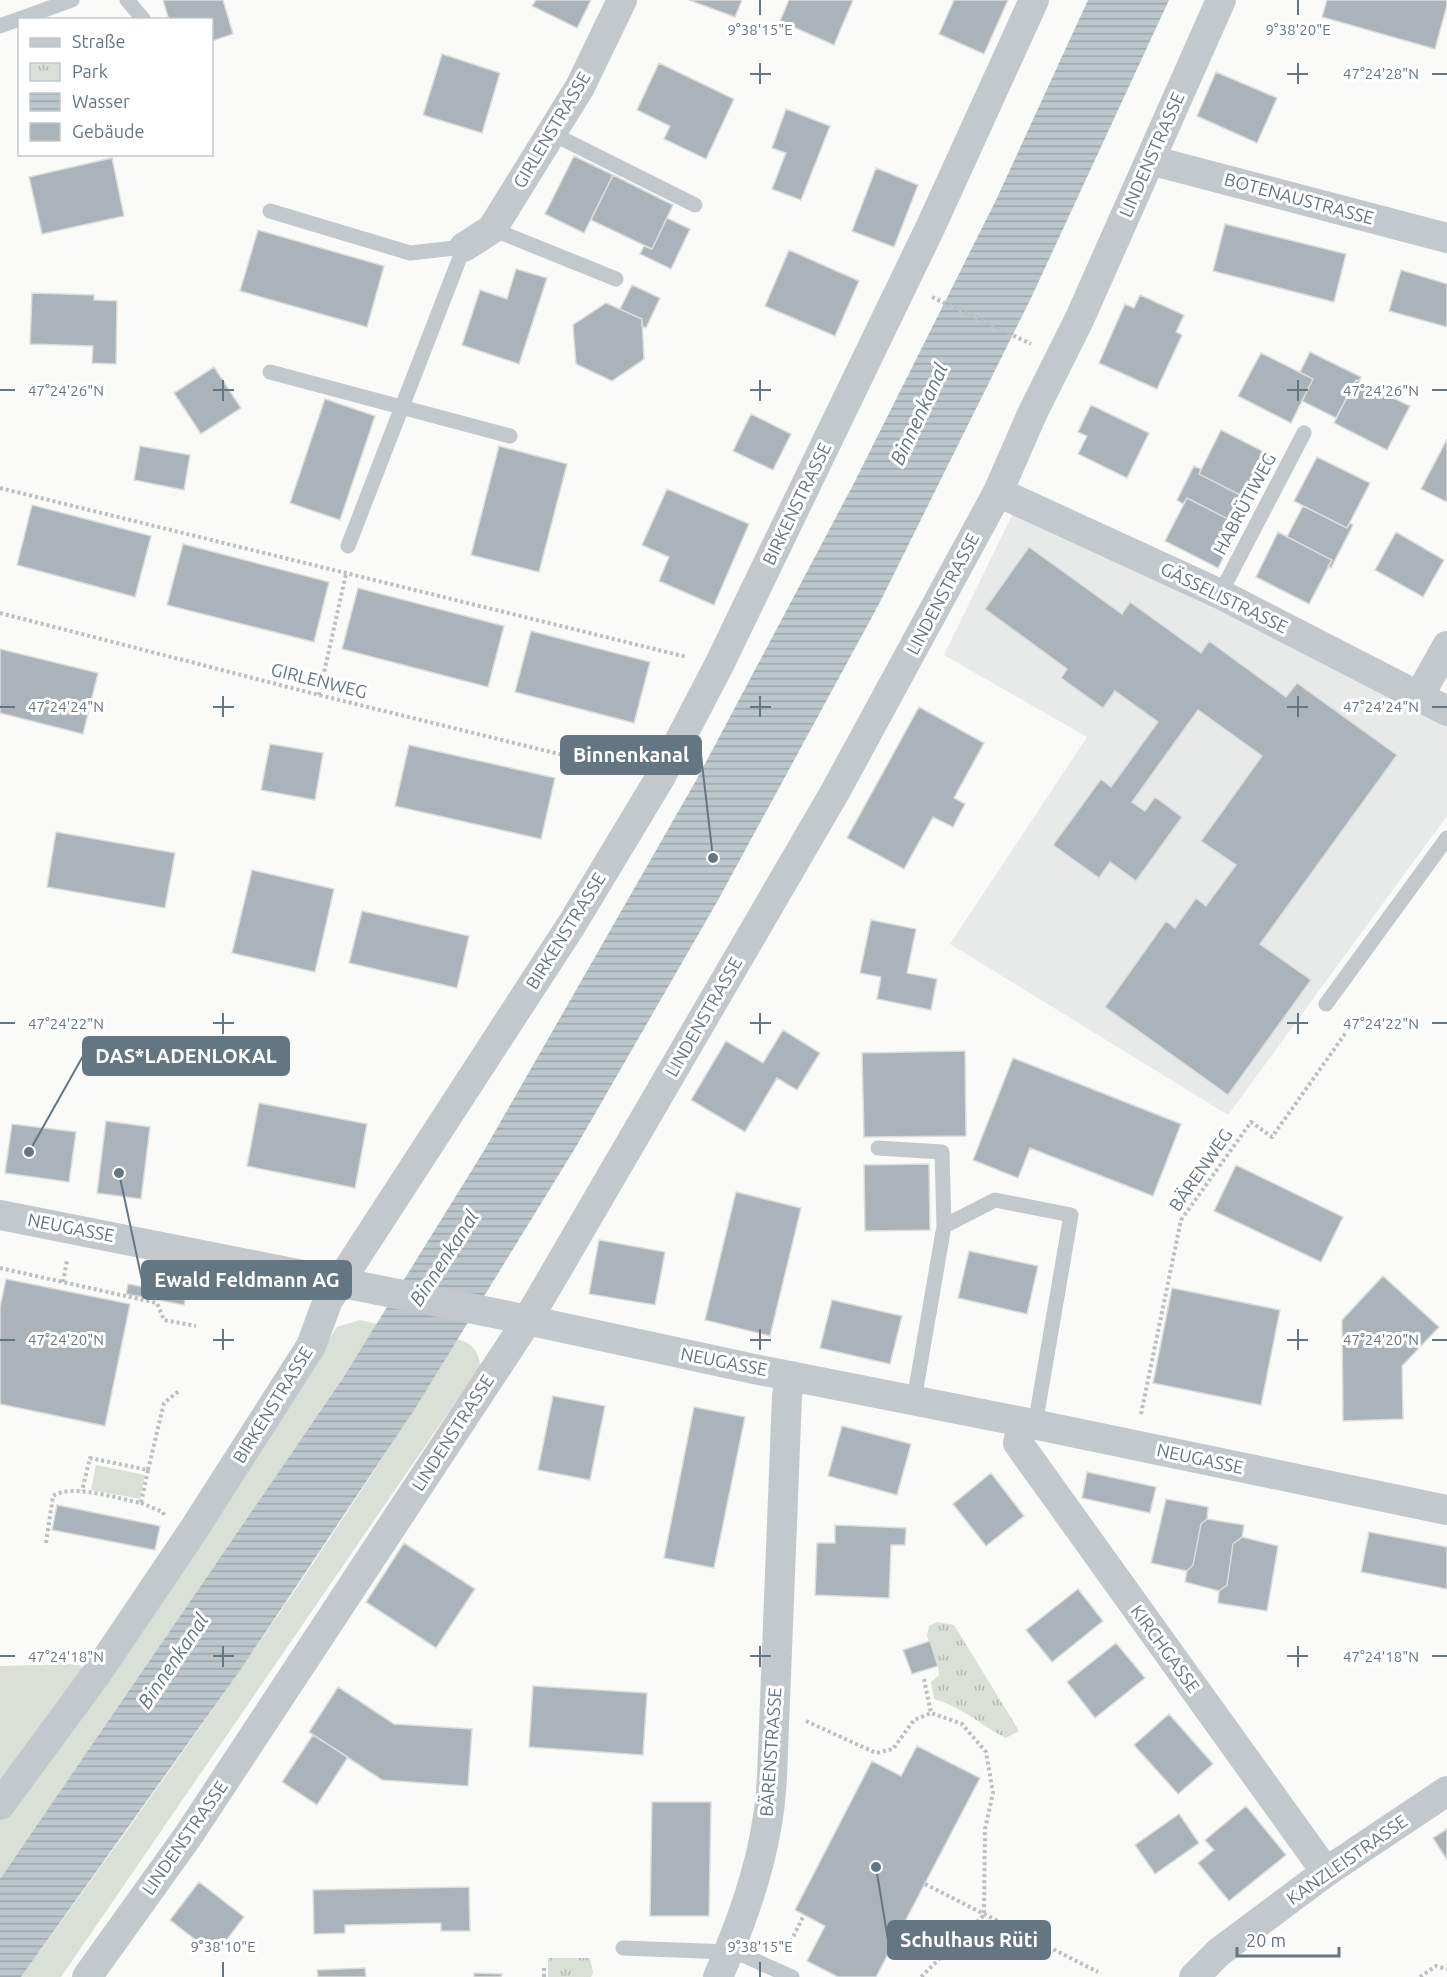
<svg xmlns="http://www.w3.org/2000/svg" width="1447" height="1977" viewBox="0 0 1447 1977" font-family="Ubuntu,sans-serif">
	<style>
		.built { fill: #e8e9e9 }
		.green { fill: #dadfd7 }
		.park { fill: url(#park-tufts) }
		.water { fill: url(#water-rules) }
		.building { fill: #aab3b9; stroke: #dcdcda; stroke-width: 1.5 }
		.lines { fill: none; stroke-linecap: round; stroke-linejoin: round }
		.path { stroke: #bbbfc2; stroke-width: 4; stroke-dasharray: 3 3; stroke-linecap: butt }
		.service { stroke: #c3c8cc; stroke-width: 15 }
		.minor { stroke: #c3c8cc; stroke-width: 30 }
		.ticks { fill: none; stroke: #657683; stroke-width: 2 }
		.labels { text-anchor: middle; stroke-width: 6; stroke-linejoin: round; paint-order: stroke }
		.street-label { font-size: 18px; fill: #657683; stroke: #fff }
		.water-label { font-size: 20px; font-style: italic; fill: #60757c; stroke: #fff }
		.ticks-label { font-size: 15px; text-anchor: middle; fill: #657683; stroke: #fff; stroke-width: 6; stroke-linejoin: round; paint-order: stroke }
		.leader { fill: none; stroke: #657683; stroke-width: 2 }
		.callout-dot { fill: #657683; stroke: #fff; stroke-width: 2 }
		.callout { fill: #657683; stroke: #657683; stroke-width: 2 }
		.callout-label { font-size: 20px; text-anchor: middle; font-weight: bold; fill: #fff }
	</style>
	<defs>
		<pattern id="park-tufts" width="24" height="20" patternUnits="userSpaceOnUse" patternTransform="scale(1.5)"><rect width="24" height="20" fill="#dadfd7"/><path d="M3 7l-1-3M5 7V3M7 7l1-3M15 17l-1-3M17 17v-4M19 17l1-3" fill="none" stroke="#b4b9b4"/></pattern>
		<pattern id="water-rules" width="6" height="5" patternUnits="userSpaceOnUse" patternTransform="scale(1.5)"><rect width="6" height="5" fill="#bbc7cb"/><path d="M0 2.5h6" fill="none" stroke="#9ca6aa"/></pattern>
	</defs>
	<rect width="100%" height="100%" fill="#fafaf8"/>
	<path class="built" d="M 1014,511 L 1252,620 L 1447,726 L 1447,816 L 1228,1115 L 950,944 L 1087,737 L 944,655 Z"/>
	<path class="green" d="M 360,1320 L 377,1324 L 343,1378 L 0,1879 L 0,1820 L 194,1547 L 337,1327 Z
		M 457,1339 C 472,1343 479,1351 480,1366 L 61,1977 L 21,1977 C 172,1769 323,1559 457,1339 Z
		M 96,1465 L 145,1475 L 140,1499 L 91,1490 Z
		M 77,1664 L 84,1668 L 0,1787 L 0,1666 Z"/>
	<path class="park" d="M 937,1622 L 954,1625 L 1019,1731 L 1006,1738 C 981,1725 960,1706 934,1699 L 931,1682 L 939,1675 L 938,1666 L 927,1636 L 929,1626 Z
		M 548,1958 L 590,1958 L 593,1973 L 591,1977 L 548,1977 Z"/>
	<path class="water" d="M 1088,0 L 1169,0 L 1032,296 L 879,604 L 717,902 L 577,1145 L 416,1407 L 241,1669 L 21,1977 L 0,1977 L 0,1879 L 343,1378 L 485,1149 L 698,777 L 853,485 L 996,200 Z"/>
	<path class="building" d="M 163,0 L 223,0 L 233,34 L 212,41 L 212,20 L 169,20 Z
		M 536,0 L 591,0 L 577,28 L 532,6 Z
		M 689,0 L 742,0 L 735,17 Z
		M 789,0 L 853,0 L 834,45 L 780,21 Z
		M 954,0 L 1008,0 L 984,54 L 939,34 Z
		M 1327,0 L 1447,0 L 1447,5 L 1435,49 L 1322,17 Z
		M 442,54 L 500,73 L 482,133 L 423,115 Z
		M 659,63 L 734,99 L 706,159 L 664,139 L 670,126 L 637,110 Z
		M 1216,72 L 1277,98 L 1257,143 L 1197,116 Z
		M 786,109 L 830,126 L 801,200 L 772,189 L 786,153 L 772,148 Z
		M 574,156 L 613,175 L 584,233 L 545,214 Z
		M 112,158 L 124,216 L 42,234 L 29,177 Z
		M 876,168 L 918,185 L 894,247 L 852,231 Z
		M 613,175 L 673,205 L 652,249 L 591,220 Z
		M 667,218 L 690,229 L 671,269 L 640,254 L 644,246 L 652,249 Z
		M 1225,224 L 1346,254 L 1334,302 L 1213,271 Z
		M 258,230 L 384,266 L 367,327 L 240,291 Z
		M 789,250 L 859,281 L 835,336 L 765,306 Z
		M 516,269 L 547,278 L 519,364 L 462,345 L 480,290 L 507,299 Z
		M 1401,270 L 1447,284 L 1447,327 L 1389,311 Z
		M 632,285 L 660,298 L 646,328 L 642,326 L 642,319 L 620,309 Z
		M 32,293 L 94,295 L 94,300 L 117,301 L 116,364 L 92,363 L 93,346 L 30,344 Z
		M 1140,295 L 1184,315 L 1176,332 L 1182,335 L 1157,389 L 1099,363 L 1125,304 L 1134,308 Z
		M 606,303 L 642,319 L 644,359 L 612,381 L 576,364 L 573,325 Z
		M 1310,352 L 1361,377 L 1359,381 L 1356,380 L 1336,418 L 1302,401 L 1313,379 L 1300,372 Z
		M 1261,353 L 1313,379 L 1291,423 L 1238,396 Z
		M 214,367 L 241,408 L 201,434 L 174,393 Z
		M 1356,380 L 1410,406 L 1387,450 L 1334,423 Z
		M 325,399 L 375,416 L 340,520 L 290,503 Z
		M 1091,405 L 1149,433 L 1127,478 L 1078,454 L 1087,436 L 1078,432 Z
		M 751,414 L 791,434 L 773,470 L 733,451 Z
		M 1221,430 L 1274,457 L 1252,501 L 1199,474 Z
		M 1447,439 L 1447,502 L 1421,489 Z
		M 140,446 L 190,455 L 184,490 L 134,480 Z
		M 499,446 L 567,464 L 539,572 L 471,555 Z
		M 1317,457 L 1370,483 L 1347,528 L 1294,501 Z
		M 1194,466 L 1201,469 L 1199,474 L 1240,495 L 1228,519 L 1187,498 L 1183,504 L 1177,500 Z
		M 667,489 L 749,524 L 714,605 L 659,581 L 669,557 L 642,545 Z
		M 1187,498 L 1240,525 L 1218,568 L 1165,541 Z
		M 32,505 L 151,536 L 135,597 L 17,565 Z
		M 1303,506 L 1347,528 L 1350,523 L 1353,525 L 1331,568 L 1328,566 L 1332,560 L 1287,537 Z
		M 1278,532 L 1332,560 L 1309,604 L 1256,577 Z
		M 1396,532 L 1444,560 L 1423,597 L 1375,570 Z
		M 183,544 L 329,582 L 314,642 L 167,605 Z
		M 1029,547 L 1122,614 L 1130,602 L 1201,653 L 1209,641 L 1286,697 L 1297,683 L 1397,755 L 1260,944 L 1311,980 L 1228,1095 L 1105,1007 L 1166,921 L 1175,928 L 1196,898 L 1206,906 L 1236,865 L 1201,841 L 1262,756 L 1198,710 L 1132,802 L 1145,811 L 1155,797 L 1182,817 L 1136,881 L 1110,862 L 1099,878 L 1053,845 L 1101,779 L 1111,787 L 1158,722 L 1115,691 L 1103,708 L 1061,678 L 1067,669 L 985,609 Z
		M 358,588 L 504,626 L 488,687 L 342,649 Z
		M 531,631 L 650,662 L 634,723 L 515,692 Z
		M 0,649 L 98,673 L 83,734 L 0,713 Z
		M 919,707 L 984,743 L 954,798 L 965,804 L 953,827 L 933,817 L 904,869 L 847,838 Z
		M 270,744 L 323,753 L 315,800 L 261,790 Z
		M 409,745 L 555,778 L 541,839 L 395,806 Z
		M 56,832 L 175,853 L 165,908 L 47,887 Z
		M 252,870 L 334,889 L 315,972 L 232,953 Z
		M 362,911 L 469,936 L 457,988 L 349,963 Z
		M 871,920 L 916,929 L 907,973 L 937,979 L 931,1010 L 877,999 L 881,977 L 860,973 Z
		M 783,1030 L 820,1053 L 797,1090 L 777,1078 L 745,1132 L 691,1100 L 726,1041 L 763,1063 Z
		M 965,1051 L 966,1136 L 864,1137 L 862,1053 Z
		M 1013,1058 L 1181,1124 L 1153,1196 L 1030,1148 L 1018,1178 L 973,1160 Z
		M 259,1103 L 367,1124 L 355,1188 L 247,1166 Z
		M 106,1121 L 150,1127 L 141,1199 L 97,1193 Z
		M 12,1124 L 76,1132 L 69,1182 L 5,1173 Z
		M 929,1164 L 930,1230 L 865,1231 L 864,1165 Z
		M 1236,1165 L 1343,1217 L 1321,1262 L 1214,1211 Z
		M 736,1192 L 801,1208 L 770,1336 L 705,1320 Z
		M 599,1240 L 665,1252 L 655,1305 L 589,1294 Z
		M 969,1251 L 1038,1266 L 1027,1314 L 958,1298 Z
		M 1383,1276 L 1439,1327 L 1402,1366 L 1403,1419 L 1343,1421 L 1342,1320 Z
		M 6,1279 L 130,1304 L 105,1426 L 0,1404 L 0,1307 Z
		M 128,1284 L 186,1295 L 184,1305 L 126,1294 Z
		M 1172,1288 L 1280,1310 L 1261,1405 L 1153,1383 Z
		M 832,1300 L 902,1316 L 890,1364 L 820,1348 Z
		M 553,1396 L 605,1406 L 590,1480 L 538,1470 Z
		M 694,1407 L 745,1417 L 714,1568 L 664,1558 Z
		M 842,1426 L 911,1444 L 897,1495 L 828,1476 Z
		M 1087,1472 L 1156,1487 L 1150,1513 L 1082,1498 Z
		M 991,1473 L 1024,1516 L 986,1546 L 953,1504 Z
		M 1166,1499 L 1208,1507 L 1207,1519 L 1201,1524 L 1193,1565 L 1187,1571 L 1151,1563 Z
		M 57,1505 L 160,1526 L 155,1550 L 52,1530 Z
		M 1207,1519 L 1244,1525 L 1242,1537 L 1233,1544 L 1227,1585 L 1219,1591 L 1185,1582 L 1187,1571 L 1193,1565 L 1201,1524 Z
		M 835,1525 L 906,1528 L 905,1545 L 891,1545 L 889,1598 L 815,1595 L 817,1543 L 835,1543 Z
		M 1369,1532 L 1447,1547 L 1447,1589 L 1361,1572 Z
		M 1242,1537 L 1278,1546 L 1267,1611 L 1218,1603 L 1219,1591 L 1227,1585 L 1233,1544 Z
		M 404,1543 L 475,1589 L 436,1648 L 366,1602 Z
		M 1078,1589 L 1103,1621 L 1052,1662 L 1026,1630 Z
		M 930,1641 L 938,1666 L 912,1674 L 903,1650 Z
		M 1116,1643 L 1145,1678 L 1095,1718 L 1067,1682 Z
		M 533,1686 L 647,1693 L 643,1755 L 529,1747 Z
		M 338,1687 L 394,1724 L 472,1729 L 468,1786 L 382,1780 L 309,1732 Z
		M 1169,1714 L 1213,1764 L 1178,1794 L 1134,1745 Z
		M 313,1735 L 348,1757 L 317,1805 L 282,1782 Z
		M 917,1746 L 980,1778 L 876,1977 L 838,1977 L 807,1961 L 825,1926 L 795,1910 L 872,1761 L 901,1776 Z
		M 652,1802 L 711,1802 L 709,1916 L 650,1916 Z
		M 1246,1806 L 1286,1855 L 1229,1901 L 1198,1863 L 1214,1850 L 1205,1840 Z
		M 1179,1814 L 1199,1843 L 1155,1874 L 1135,1845 Z
		M 1447,1829 L 1447,1860 L 1433,1838 Z
		M 199,1882 L 244,1917 L 215,1955 L 170,1920 Z
		M 469,1887 L 470,1931 L 441,1931 L 441,1923 L 345,1925 L 345,1933 L 314,1934 L 313,1890 Z
		M 365,1968 L 366,1977 L 318,1977 L 317,1970 Z
		M 474,1973 L 502,1974 L 501,1977 L 474,1977 Z"/>
	<g class="lines">
		<path class="path" d="M 932,297 L 1031,344
			M 0,488 L 687,657
			M 0,613 L 319,695 L 628,771
			M 319,695 L 346,574
			M 0,1268 L 157,1303 L 164,1320 L 196,1326
			M 63,1282 L 67,1261
			M 1141,1414 L 1181,1220 L 1251,1122 L 1272,1137 L 1352,1024 L 1345,1019
			M 148,1470 L 164,1403 L 180,1390
			M 141,1503 L 163,1512 L 164,1515
			M 46,1543 L 53,1496 C 73,1483 118,1499 141,1503 L 148,1470 L 90,1458 L 82,1491
			M 924,1679 L 931,1713
			M 806,1721 L 876,1753 L 893,1749 L 914,1720 L 931,1713 L 962,1724 L 986,1752 L 993,1793 L 985,1829 L 984,1915 L 921,1977
			M 925,1884 L 1098,1972
			M 788,1947 L 804,1915
			M 544,1968 L 544,1977
			M 1420,1977 L 1436,1966 L 1447,1969"/>
		<path class="service" d="M 127,0 L 144,20
			M 0,26 L 72,0
			M 551,133 L 695,205
			M 270,211 L 410,253 L 464,247 L 348,546
			M 492,229 L 616,279
			M 270,372 L 510,436
			M 1220,594 L 1304,433
			M 1326,1004 L 1447,838
			M 878,1148 L 942,1152 L 944,1226 L 914,1400
			M 944,1226 L 995,1200 L 1071,1215 L 1035,1425
			M 623,1948 L 729,1952 L 745,1956 L 792,1977"/>
		<path class="minor" d="M 1150,160 L 1447,238
			M 464,247 L 492,229 L 580,87 L 622,0
			M 998,492 L 1220,594 L 1447,711
			M 1419,696 L 1447,646
			M 0,1215 L 504,1315 L 754,1369 L 1023,1422 L 1447,1510
			M 1023,1422 L 1018,1443 L 1326,1872
			M 0,1805 L 97,1673 L 194,1529 L 311,1346 L 328,1300 L 572,924 L 660,778 L 719,665 L 931,226 L 1034,0
			M 87,1977 L 188,1836 L 527,1321 L 835,792 L 998,492 L 1033,412 L 1079,320 L 1221,0
			M 718,1977 C 739,1929 759,1875 767,1823 C 770,1808 771,1792 772,1777 L 787,1396 L 791,1376
			M 1194,1977 L 1219,1952 L 1326,1872 L 1447,1791"/>
	</g>
	<path class="ticks" d="M 760,0 L 760,15M 1298,0 L 1298,15M 760,63 L 760,84M 1298,63 L 1298,84M 750,74 L 771,74M 1287,74 L 1308,74M 1432,74 L 1447,74M 223,380 L 223,401M 760,380 L 760,401M 1298,380 L 1298,401M 0,390 L 15,390M 213,390 L 234,390M 750,390 L 771,390M 1287,390 L 1308,390M 1432,390 L 1447,390M 223,696 L 223,717M 760,696 L 760,717M 1298,696 L 1298,717M 0,707 L 15,707M 213,707 L 234,707M 750,707 L 771,707M 1287,707 L 1308,707M 1432,707 L 1447,707M 223,1013 L 223,1034M 760,1013 L 760,1034M 1298,1013 L 1298,1034M 0,1023 L 15,1023M 213,1023 L 234,1023M 750,1023 L 771,1023M 1287,1023 L 1308,1023M 1432,1023 L 1447,1023M 223,1329 L 223,1350M 760,1329 L 760,1350M 1298,1329 L 1298,1350M 0,1340 L 15,1340M 213,1340 L 234,1340M 750,1340 L 771,1340M 1287,1340 L 1308,1340M 1432,1340 L 1447,1340M 223,1646 L 223,1667M 760,1646 L 760,1667M 1298,1646 L 1298,1667M 0,1656 L 15,1656M 213,1656 L 234,1656M 750,1656 L 771,1656M 1287,1656 L 1308,1656M 1432,1656 L 1447,1656M 223,1962 L 223,1977M 760,1962 L 760,1977"/>
	<g class="labels">
		<g class="street-label">
			<text transform="translate(552 130) rotate(-59)" y="6">GIRLENSTRASSE</text>
			<text transform="translate(1152 155) rotate(-66)" y="6">LINDENSTRASSE</text>
			<text transform="translate(1299 199) rotate(15)" y="6">BOTENAUSTRASSE</text>
			<text transform="translate(797 504) rotate(-64)" y="6">BIRKENSTRASSE</text>
			<text transform="translate(1245 504) rotate(-62)" y="6">HABRÜTIWEG</text>
			<text transform="translate(943 594) rotate(-62)" y="6">LINDENSTRASSE</text>
			<text transform="translate(1224 598) rotate(26)" y="6">GÄSSELISTRASSE</text>
			<text transform="translate(319 681) rotate(14)" y="6">GIRLENWEG</text>
			<text transform="translate(566 931) rotate(-58)" y="6">BIRKENSTRASSE</text>
			<text transform="translate(704 1017) rotate(-60)" y="6">LINDENSTRASSE</text>
			<text transform="translate(1201 1170) rotate(-55)" y="6">BÄRENWEG</text>
			<text transform="translate(71 1228) rotate(11)" y="6">NEUGASSE</text>
			<text transform="translate(724 1362) rotate(11)" y="6">NEUGASSE</text>
			<text transform="translate(273 1405) rotate(-58)" y="6">BIRKENSTRASSE</text>
			<text transform="translate(453 1433) rotate(-57)" y="6">LINDENSTRASSE</text>
			<text transform="translate(1200 1459) rotate(12)" y="6">NEUGASSE</text>
			<text transform="translate(1165 1649) rotate(54)" y="6">KIRCHGASSE</text>
			<text transform="translate(771 1752) rotate(-86)" y="6">BÄRENSTRASSE</text>
			<text transform="translate(185 1838) rotate(-55)" y="6">LINDENSTRASSE</text>
			<text transform="translate(1347 1860) rotate(-35)" y="6">KANZLEISTRASSE</text>
		</g>
		<g class="water-label">
			<text transform="translate(919 414) rotate(-65)" y="7">Binnenkanal</text>
			<text transform="translate(444 1258) rotate(-57)" y="7">Binnenkanal</text>
			<text transform="translate(173 1661) rotate(-56)" y="7">Binnenkanal</text>
		</g>
	</g>
	<g class="ticks-label">
		<text x="760" y="35">9°38'15"E</text>
		<text x="1298" y="35">9°38'20"E</text>
		<text x="1381" y="79">47°24'28"N</text>
		<text x="66" y="396">47°24'26"N</text>
		<text x="1381" y="396">47°24'26"N</text>
		<text x="66" y="712">47°24'24"N</text>
		<text x="1381" y="712">47°24'24"N</text>
		<text x="66" y="1029">47°24'22"N</text>
		<text x="1381" y="1029">47°24'22"N</text>
		<text x="66" y="1345">47°24'20"N</text>
		<text x="1381" y="1345">47°24'20"N</text>
		<text x="66" y="1662">47°24'18"N</text>
		<text x="1381" y="1662">47°24'18"N</text>
		<text x="223" y="1952">9°38'10"E</text>
		<text x="760" y="1952">9°38'15"E</text>
	</g>
	<path class="leader" d="M713 858L701 755M29 1152L83 1056M119 1173L142 1280M876 1867L888 1940"/>
	<g class="callout-dot">
		<circle cx="713" cy="858" r="6"/>
		<circle cx="29" cy="1152" r="6"/>
		<circle cx="119" cy="1173" r="6"/>
		<circle cx="876" cy="1867" r="6"/>
	</g>
	<g class="callout">
		<rect x="561" y="736" width="140" height="38" rx="6"/>
		<rect x="83" y="1037" width="206" height="38" rx="6"/>
		<rect x="142" y="1261" width="209" height="38" rx="6"/>
		<rect x="888" y="1921" width="162" height="38" rx="6"/>
	</g>
	<g class="callout-label">
		<text x="631" y="762">Binnenkanal</text>
		<text x="186" y="1063">DAS*LADENLOKAL</text>
		<text x="247" y="1287">Ewald Feldmann AG</text>
		<text x="969" y="1947">Schulhaus Rüti</text>
	</g>
	<rect x="18" y="18" width="195" height="138" fill="#ffffff" stroke="#c1c8cd" stroke-width="1.5"/>
	<rect x="30" y="38" width="30" height="9" fill="#c3c8cc" stroke="#c1c8cd" stroke-width="1.5"/>
	<text x="72" y="48" font-size="18" fill="#657683">Straße</text>
	<rect x="30" y="63" width="30" height="18" fill="url(#park-tufts)" stroke="#c1c8cd" stroke-width="1.5"/>
	<text x="72" y="78" font-size="18" fill="#657683">Park</text>
	<rect x="30" y="93" width="30" height="18" fill="url(#water-rules)" stroke="#c1c8cd" stroke-width="1.5"/>
	<text x="72" y="108" font-size="18" fill="#657683">Wasser</text>
	<rect x="30" y="123" width="30" height="18" fill="#aab3b9" stroke="#c1c8cd" stroke-width="1.5"/>
	<text x="72" y="138" font-size="18" fill="#657683">Gebäude</text>
	<path d="M1237 1947v9h102v-9" fill="none" stroke="#657683" stroke-width="3"/>
	<text x="1246" y="1947" font-size="18" fill="#657683" stroke="#ffffff" stroke-width="4.5" paint-order="stroke">20 m</text>
</svg>
